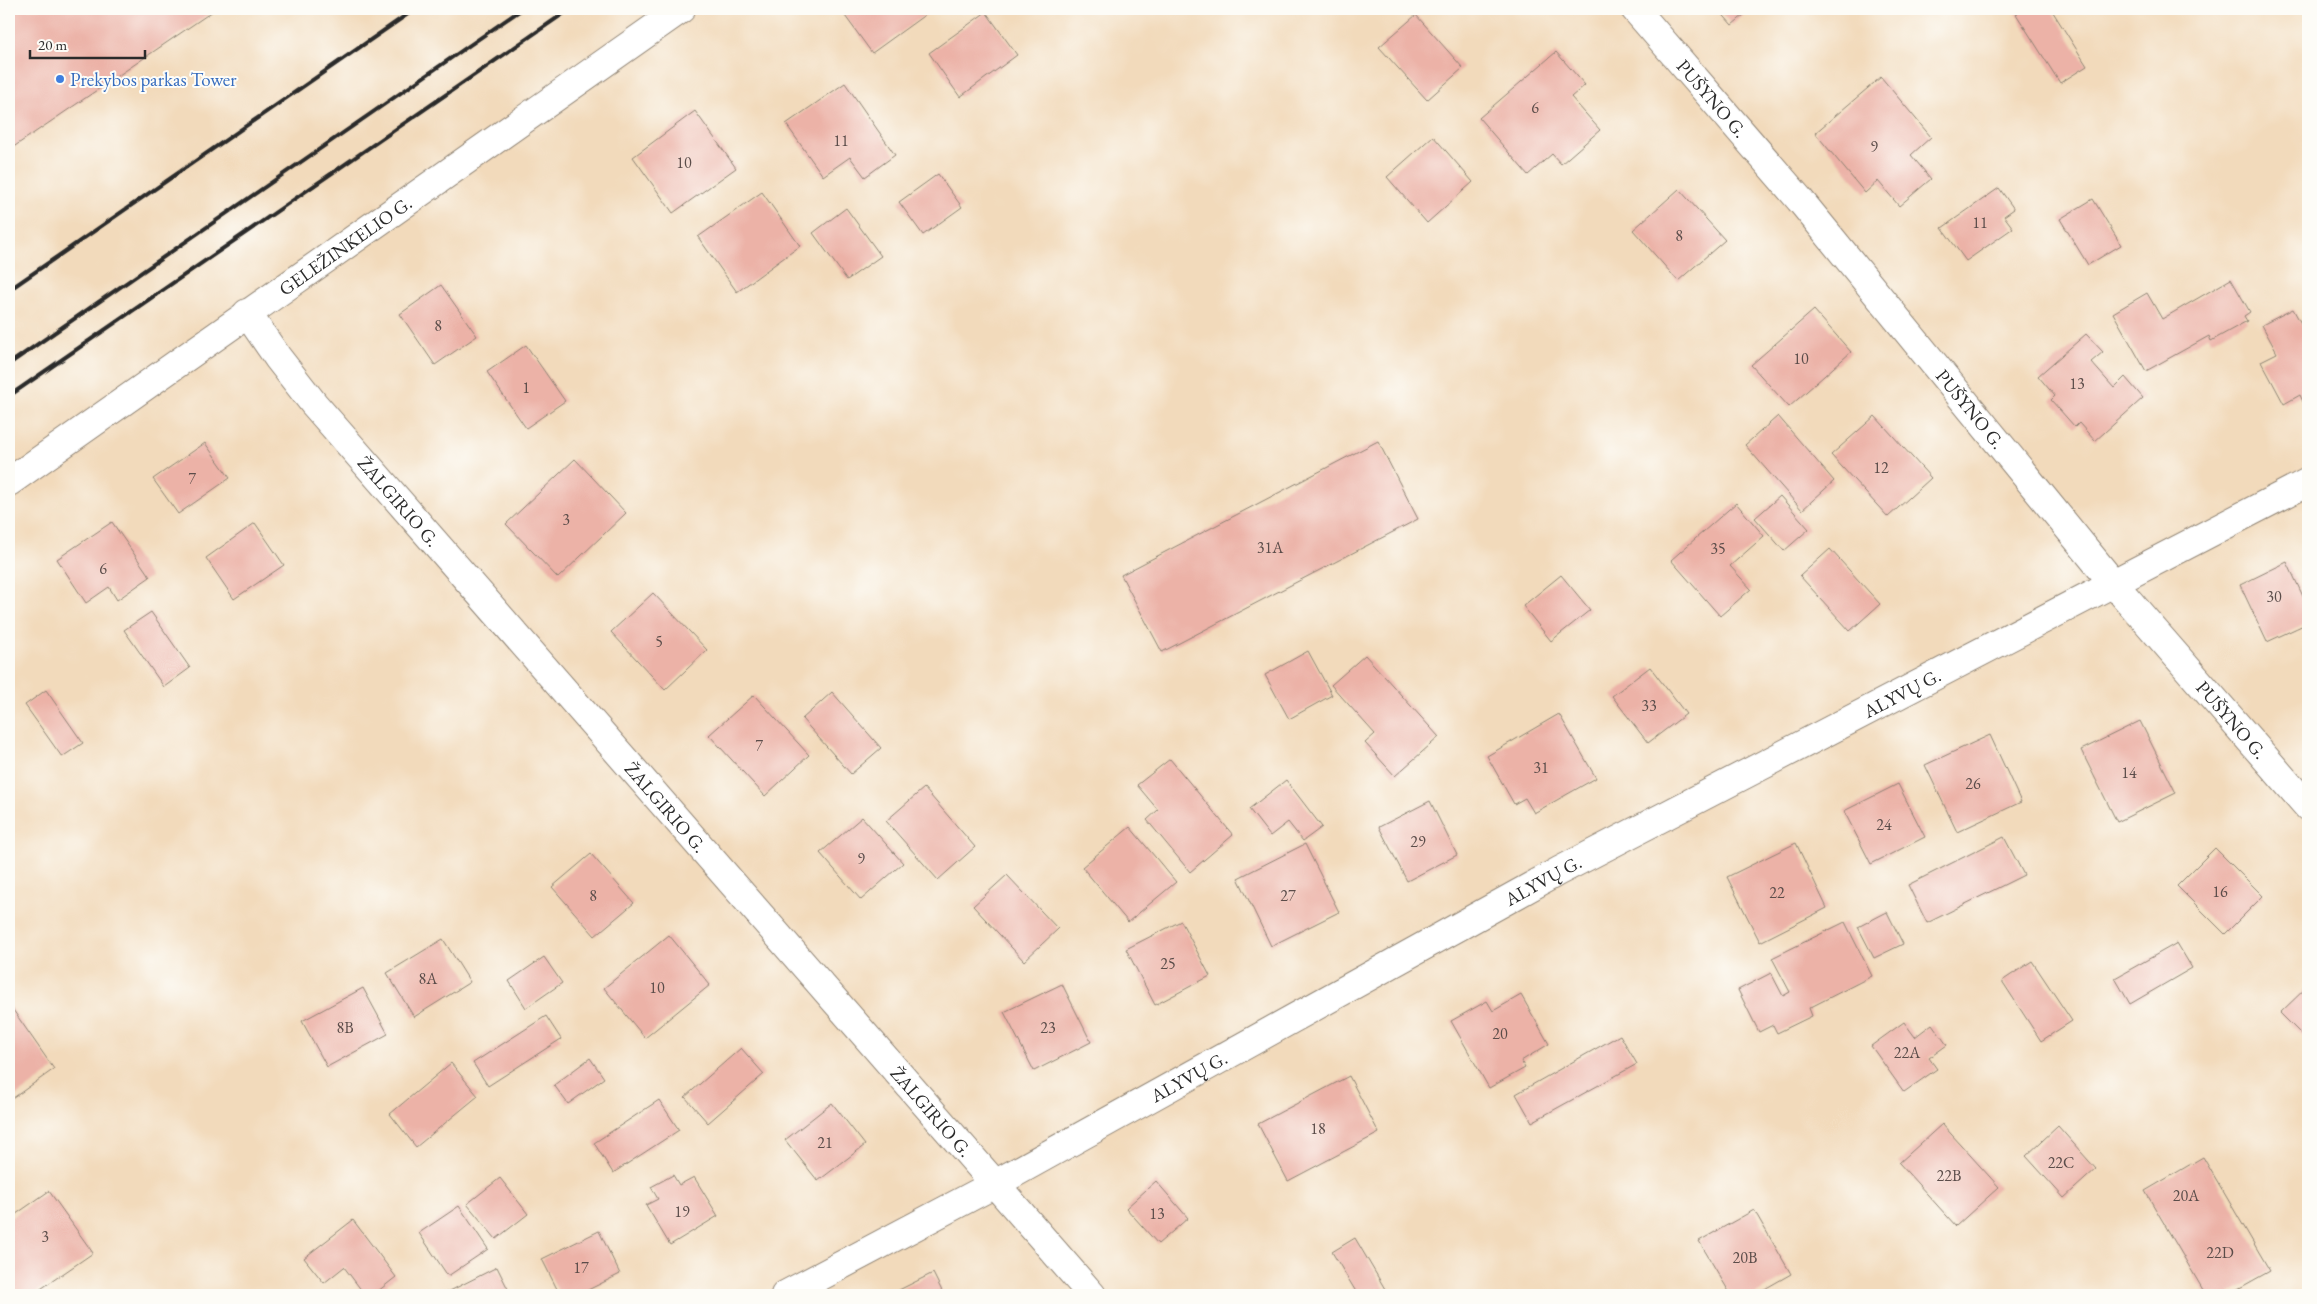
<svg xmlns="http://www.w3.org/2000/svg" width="2317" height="1304" viewBox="0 0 2317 1304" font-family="'EB Garamond',serif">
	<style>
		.building { fill: #ecb2a7 }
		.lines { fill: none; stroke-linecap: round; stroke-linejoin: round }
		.street-casing { stroke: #8e8273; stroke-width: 30 }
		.street { stroke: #fff; stroke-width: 28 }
		.rail { stroke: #2b2b2b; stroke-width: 4 }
		.shop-dot { fill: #3f7fe0; stroke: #fdfcf7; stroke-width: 2 }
		.labels { text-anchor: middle; stroke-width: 4; stroke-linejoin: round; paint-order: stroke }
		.number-label { font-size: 16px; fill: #5b4d4a }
		.shop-label { font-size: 19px; fill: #366cbe; stroke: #fdfcf7; text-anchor: start }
		.street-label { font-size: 19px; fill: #2b2b2b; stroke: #fdfcf7 }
	</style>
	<rect width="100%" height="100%" fill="#fdfcf7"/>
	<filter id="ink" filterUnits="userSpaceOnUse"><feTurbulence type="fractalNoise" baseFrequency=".02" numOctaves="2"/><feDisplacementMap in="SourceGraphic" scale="10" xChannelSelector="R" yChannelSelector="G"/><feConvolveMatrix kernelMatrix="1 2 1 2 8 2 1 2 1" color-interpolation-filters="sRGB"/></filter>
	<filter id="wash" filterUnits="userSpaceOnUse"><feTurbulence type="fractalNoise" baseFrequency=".0096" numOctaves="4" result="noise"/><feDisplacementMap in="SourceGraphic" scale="20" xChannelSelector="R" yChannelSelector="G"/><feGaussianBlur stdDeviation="1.12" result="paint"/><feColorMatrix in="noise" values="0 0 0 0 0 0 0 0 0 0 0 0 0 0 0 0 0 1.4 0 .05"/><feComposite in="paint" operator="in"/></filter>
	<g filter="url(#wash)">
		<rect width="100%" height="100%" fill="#f2dabb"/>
		<g id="blocks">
			<path class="building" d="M 9,9 L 216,9 L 9,150 Z
				M 840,9 L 933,9 L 872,53 Z
				M 1718,9 L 1751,9 L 1732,25 Z
				M 2024,9 L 2051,9 L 2087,66 L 2060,83 L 2016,14 Z
				M 986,12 L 1017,55 L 960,97 L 929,53 Z
				M 1416,15 L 1463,68 L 1427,100 L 1379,47 Z
				M 1556,52 L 1585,85 L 1571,97 L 1600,130 L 1561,164 L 1552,154 L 1528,175 L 1479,118 Z
				M 1881,77 L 1931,137 L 1911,155 L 1931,179 L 1899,206 L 1878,181 L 1865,193 L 1815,133 Z
				M 845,83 L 895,155 L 865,177 L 850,157 L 823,176 L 786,124 Z
				M 695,111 L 736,168 L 673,213 L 633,157 Z
				M 1433,136 L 1473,182 L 1427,223 L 1387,177 Z
				M 938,174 L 962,207 L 923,235 L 899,202 Z
				M 1999,188 L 2014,209 L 2004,216 L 2013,228 L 1966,261 L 1942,228 Z
				M 1679,189 L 1725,240 L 1678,281 L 1633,230 Z
				M 762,192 L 800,246 L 737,292 L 698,237 Z
				M 2093,199 L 2121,245 L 2088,265 L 2060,219 Z
				M 846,208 L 881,256 L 847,280 L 813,233 Z
				M 2231,279 L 2250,312 L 2244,316 L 2247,321 L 2211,341 L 2209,336 L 2146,371 L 2113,313 L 2147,293 L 2162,319 Z
				M 441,285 L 477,336 L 435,365 L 400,314 Z
				M 2293,309 L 2308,336 L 2308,404 L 2305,406 L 2300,395 L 2284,404 L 2261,361 L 2277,353 L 2262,325 Z
				M 1814,310 L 1851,352 L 1789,407 L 1751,365 Z
				M 2086,334 L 2103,352 L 2091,362 L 2114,388 L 2125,377 L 2143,398 L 2095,441 L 2079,423 L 2075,427 L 2051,400 L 2055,396 L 2038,376 Z
				M 526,345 L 565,401 L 526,428 L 487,372 Z
				M 1778,416 L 1834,481 L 1802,510 L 1745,445 Z
				M 1875,416 L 1931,478 L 1888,517 L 1831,455 Z
				M 1378,441 L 1418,519 L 1162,652 L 1121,575 Z
				M 205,443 L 230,478 L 178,514 L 153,479 Z
				M 575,459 L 626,513 L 558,578 L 506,524 Z
				M 1780,496 L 1809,529 L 1784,551 L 1755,518 Z
				M 1736,503 L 1764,536 L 1730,566 L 1751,589 L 1720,616 L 1671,560 Z
				M 112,522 L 150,577 L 117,600 L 109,587 L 86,603 L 57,559 Z
				M 255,523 L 284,565 L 234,599 L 206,558 Z
				M 1830,549 L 1880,604 L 1850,631 L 1800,576 Z
				M 2287,562 L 2308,607 L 2308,623 L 2267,642 L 2240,585 Z
				M 1561,575 L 1590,610 L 1551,641 L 1523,606 Z
				M 653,593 L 707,650 L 665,690 L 611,632 Z
				M 151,612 L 190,668 L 164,687 L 124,630 Z
				M 1308,651 L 1332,695 L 1289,719 L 1265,675 Z
				M 1365,655 L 1439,737 L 1395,776 L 1365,743 L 1375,734 L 1331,685 Z
				M 1650,667 L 1686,714 L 1648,743 L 1612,696 Z
				M 46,690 L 83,743 L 62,757 L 25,705 Z
				M 832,692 L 881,748 L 851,774 L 802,719 Z
				M 754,695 L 809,755 L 765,796 L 709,735 Z
				M 1559,714 L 1596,778 L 1534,813 L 1525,798 L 1514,804 L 1487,756 Z
				M 2140,721 L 2176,793 L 2117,822 L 2081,750 Z
				M 1990,735 L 2021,802 L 1957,832 L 1925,765 Z
				M 1170,759 L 1233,835 L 1190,872 L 1147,820 L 1158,810 L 1137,785 Z
				M 1286,780 L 1322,827 L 1303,841 L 1288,822 L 1270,836 L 1249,809 Z
				M 1898,784 L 1925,837 L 1871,864 L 1844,811 Z
				M 924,788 L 975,847 L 938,880 L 886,821 Z
				M 1430,801 L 1457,855 L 1407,881 L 1379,827 Z
				M 862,817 L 903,863 L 861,900 L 820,853 Z
				M 1130,827 L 1176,882 L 1128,922 L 1082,867 Z
				M 2004,837 L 2024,875 L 1927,923 L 1908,885 Z
				M 1796,843 L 1827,908 L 1760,942 L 1727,877 Z
				M 1305,844 L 1339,912 L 1271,946 L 1238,878 Z
				M 2215,848 L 2263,896 L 2225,934 L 2177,886 Z
				M 591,854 L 634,903 L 595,936 L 552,887 Z
				M 1007,875 L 1058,929 L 1024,961 L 973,906 Z
				M 1887,912 L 1903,944 L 1874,958 L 1858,927 Z
				M 1181,921 L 1210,976 L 1155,1005 L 1126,949 Z
				M 1845,922 L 1872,976 L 1809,1008 L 1812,1016 L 1777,1033 L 1773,1025 L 1759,1032 L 1738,990 L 1771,973 L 1783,996 L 1790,992 L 1772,958 Z
				M 669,935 L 710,985 L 645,1038 L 604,988 Z
				M 443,939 L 470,982 L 414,1017 L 387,973 Z
				M 2177,943 L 2192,968 L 2130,1004 L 2115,978 Z
				M 544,957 L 562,983 L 526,1008 L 509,981 Z
				M 2032,961 L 2072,1021 L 2041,1041 L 2002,981 Z
				M 1062,984 L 1091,1042 L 1034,1071 L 1004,1012 Z
				M 2308,986 L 2308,1041 L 2280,1013 Z
				M 363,988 L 388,1034 L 327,1067 L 302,1021 Z
				M 1521,995 L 1549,1044 L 1521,1061 L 1525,1068 L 1489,1088 L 1451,1021 L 1487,1001 L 1493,1011 Z
				M 11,1007 L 54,1069 L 9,1101 L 9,1008 Z
				M 546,1016 L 561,1039 L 488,1086 L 473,1063 Z
				M 1904,1022 L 1915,1037 L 1932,1024 L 1947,1045 L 1929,1058 L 1937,1069 L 1904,1092 L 1871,1046 Z
				M 1620,1035 L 1637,1064 L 1532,1122 L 1516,1094 Z
				M 741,1048 L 764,1074 L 708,1123 L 685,1097 Z
				M 590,1058 L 604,1078 L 568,1104 L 554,1085 Z
				M 451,1063 L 478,1096 L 416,1147 L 390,1114 Z
				M 1349,1076 L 1379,1133 L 1288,1181 L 1258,1124 Z
				M 659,1100 L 679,1130 L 613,1173 L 594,1143 Z
				M 832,1103 L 865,1145 L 818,1181 L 785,1140 Z
				M 1942,1124 L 1999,1187 L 1956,1226 L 1899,1163 Z
				M 2058,1126 L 2096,1169 L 2064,1198 L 2026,1156 Z
				M 2203,1157 L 2270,1271 L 2227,1295 L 2206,1295 L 2145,1191 Z
				M 673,1175 L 679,1185 L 694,1177 L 718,1216 L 670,1245 L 646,1205 L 658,1199 L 651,1187 Z
				M 500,1178 L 528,1214 L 496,1239 L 467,1204 Z
				M 1156,1181 L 1188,1218 L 1158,1244 L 1126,1208 Z
				M 49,1191 L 93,1253 L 32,1295 L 9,1295 L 9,1219 Z
				M 459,1206 L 488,1249 L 448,1276 L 419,1233 Z
				M 1754,1210 L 1791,1274 L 1754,1295 L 1731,1295 L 1699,1241 Z
				M 353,1220 L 396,1277 L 373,1295 L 365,1295 L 344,1267 L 324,1283 L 304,1258 Z
				M 599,1231 L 620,1274 L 578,1295 L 560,1295 L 542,1259 Z
				M 1355,1238 L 1385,1289 L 1375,1295 L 1358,1295 L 1332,1252 Z
				M 497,1267 L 511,1295 L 445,1295 L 444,1294 Z
				M 933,1273 L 944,1295 L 889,1295 Z"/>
		</g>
	</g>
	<g filter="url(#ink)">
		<use href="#blocks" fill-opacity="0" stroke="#8e8273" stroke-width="1"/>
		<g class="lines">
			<g class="street-casing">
				<g id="street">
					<path id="s1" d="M 1635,9 L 1800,200 L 2113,583 L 2308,807"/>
					<path id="s2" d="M 247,313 L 278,358 L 314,404 L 1092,1295"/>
					<path id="s3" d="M 9,482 L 681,9"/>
					<path id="s4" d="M 785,1295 L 995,1184 L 1559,871 L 2308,482"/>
				</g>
			</g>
			<use href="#street" class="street"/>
			<path class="rail" d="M 9,290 L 415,9
				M 9,364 L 522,9
				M 9,396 L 570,9"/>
		</g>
	</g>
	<circle class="shop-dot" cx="60" cy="79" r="5"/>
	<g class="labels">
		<g class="number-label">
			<text x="1535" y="113">6</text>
			<text x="841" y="146">11</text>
			<text x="1874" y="152">9</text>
			<text x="684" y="168">10</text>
			<text x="1980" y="228">11</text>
			<text x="1679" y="241">8</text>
			<text x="438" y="331">8</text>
			<text x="1801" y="364">10</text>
			<text x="2077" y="389">13</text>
			<text x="526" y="393">1</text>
			<text x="1881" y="473">12</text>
			<text x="192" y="484">7</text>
			<text x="566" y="525">3</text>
			<text x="1270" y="553">31A</text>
			<text x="1718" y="554">35</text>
			<text x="103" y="574">6</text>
			<text x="2274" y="602">30</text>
			<text x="659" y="647">5</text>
			<text x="1649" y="711">33</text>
			<text x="759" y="751">7</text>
			<text x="1541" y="773">31</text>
			<text x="2129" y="778">14</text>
			<text x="1973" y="789">26</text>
			<text x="1884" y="830">24</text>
			<text x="1418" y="847">29</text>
			<text x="861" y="864">9</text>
			<text x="2220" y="897">16</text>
			<text x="1777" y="898">22</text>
			<text x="593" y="901">8</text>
			<text x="1288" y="901">27</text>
			<text x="1168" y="969">25</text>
			<text x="428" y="984">8A</text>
			<text x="657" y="993">10</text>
			<text x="345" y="1033">8B</text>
			<text x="1048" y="1033">23</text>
			<text x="1500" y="1039">20</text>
			<text x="1907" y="1058">22A</text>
			<text x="1318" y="1134">18</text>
			<text x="825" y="1148">21</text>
			<text x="2061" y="1168">22C</text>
			<text x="1949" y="1181">22B</text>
			<text x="2186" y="1201">20A</text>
			<text x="682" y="1217">19</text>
			<text x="1157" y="1219">13</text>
			<text x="45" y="1242">3</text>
			<text x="2220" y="1258">22D</text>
			<text x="1745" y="1263">20B</text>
			<text x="581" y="1273">17</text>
		</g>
		<g class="shop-label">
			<text x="70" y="86">Prekybos parkas Tower</text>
		</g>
		<g class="street-label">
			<text dy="7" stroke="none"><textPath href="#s1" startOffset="118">PUŠYNO G.</textPath></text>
			<text dy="7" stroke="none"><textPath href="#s3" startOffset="411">GELEŽINKELIO G.</textPath></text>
			<text dy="7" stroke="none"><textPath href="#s1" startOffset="522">PUŠYNO G.</textPath></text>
			<text dy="7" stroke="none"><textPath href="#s2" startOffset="242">ŽALGIRIO G.</textPath></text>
			<text dy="7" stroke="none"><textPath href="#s4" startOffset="1269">ALYVŲ G.</textPath></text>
			<text dy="7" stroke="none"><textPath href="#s1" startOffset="928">PUŠYNO G.</textPath></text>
			<text dy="7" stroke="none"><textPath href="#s2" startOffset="648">ŽALGIRIO G.</textPath></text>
			<text dy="7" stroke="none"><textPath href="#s4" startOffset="864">ALYVŲ G.</textPath></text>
			<text dy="7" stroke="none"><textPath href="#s4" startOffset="459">ALYVŲ G.</textPath></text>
			<text dy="7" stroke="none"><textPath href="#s2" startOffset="1052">ŽALGIRIO G.</textPath></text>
		</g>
	</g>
	<rect width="2317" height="1304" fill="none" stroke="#fdfcf7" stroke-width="30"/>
	<path d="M30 50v8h115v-8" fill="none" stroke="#2b2b2b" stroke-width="2.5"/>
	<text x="38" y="50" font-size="15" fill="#2b2b2b" stroke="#fdfcf7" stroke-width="4" paint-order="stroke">20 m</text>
</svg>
